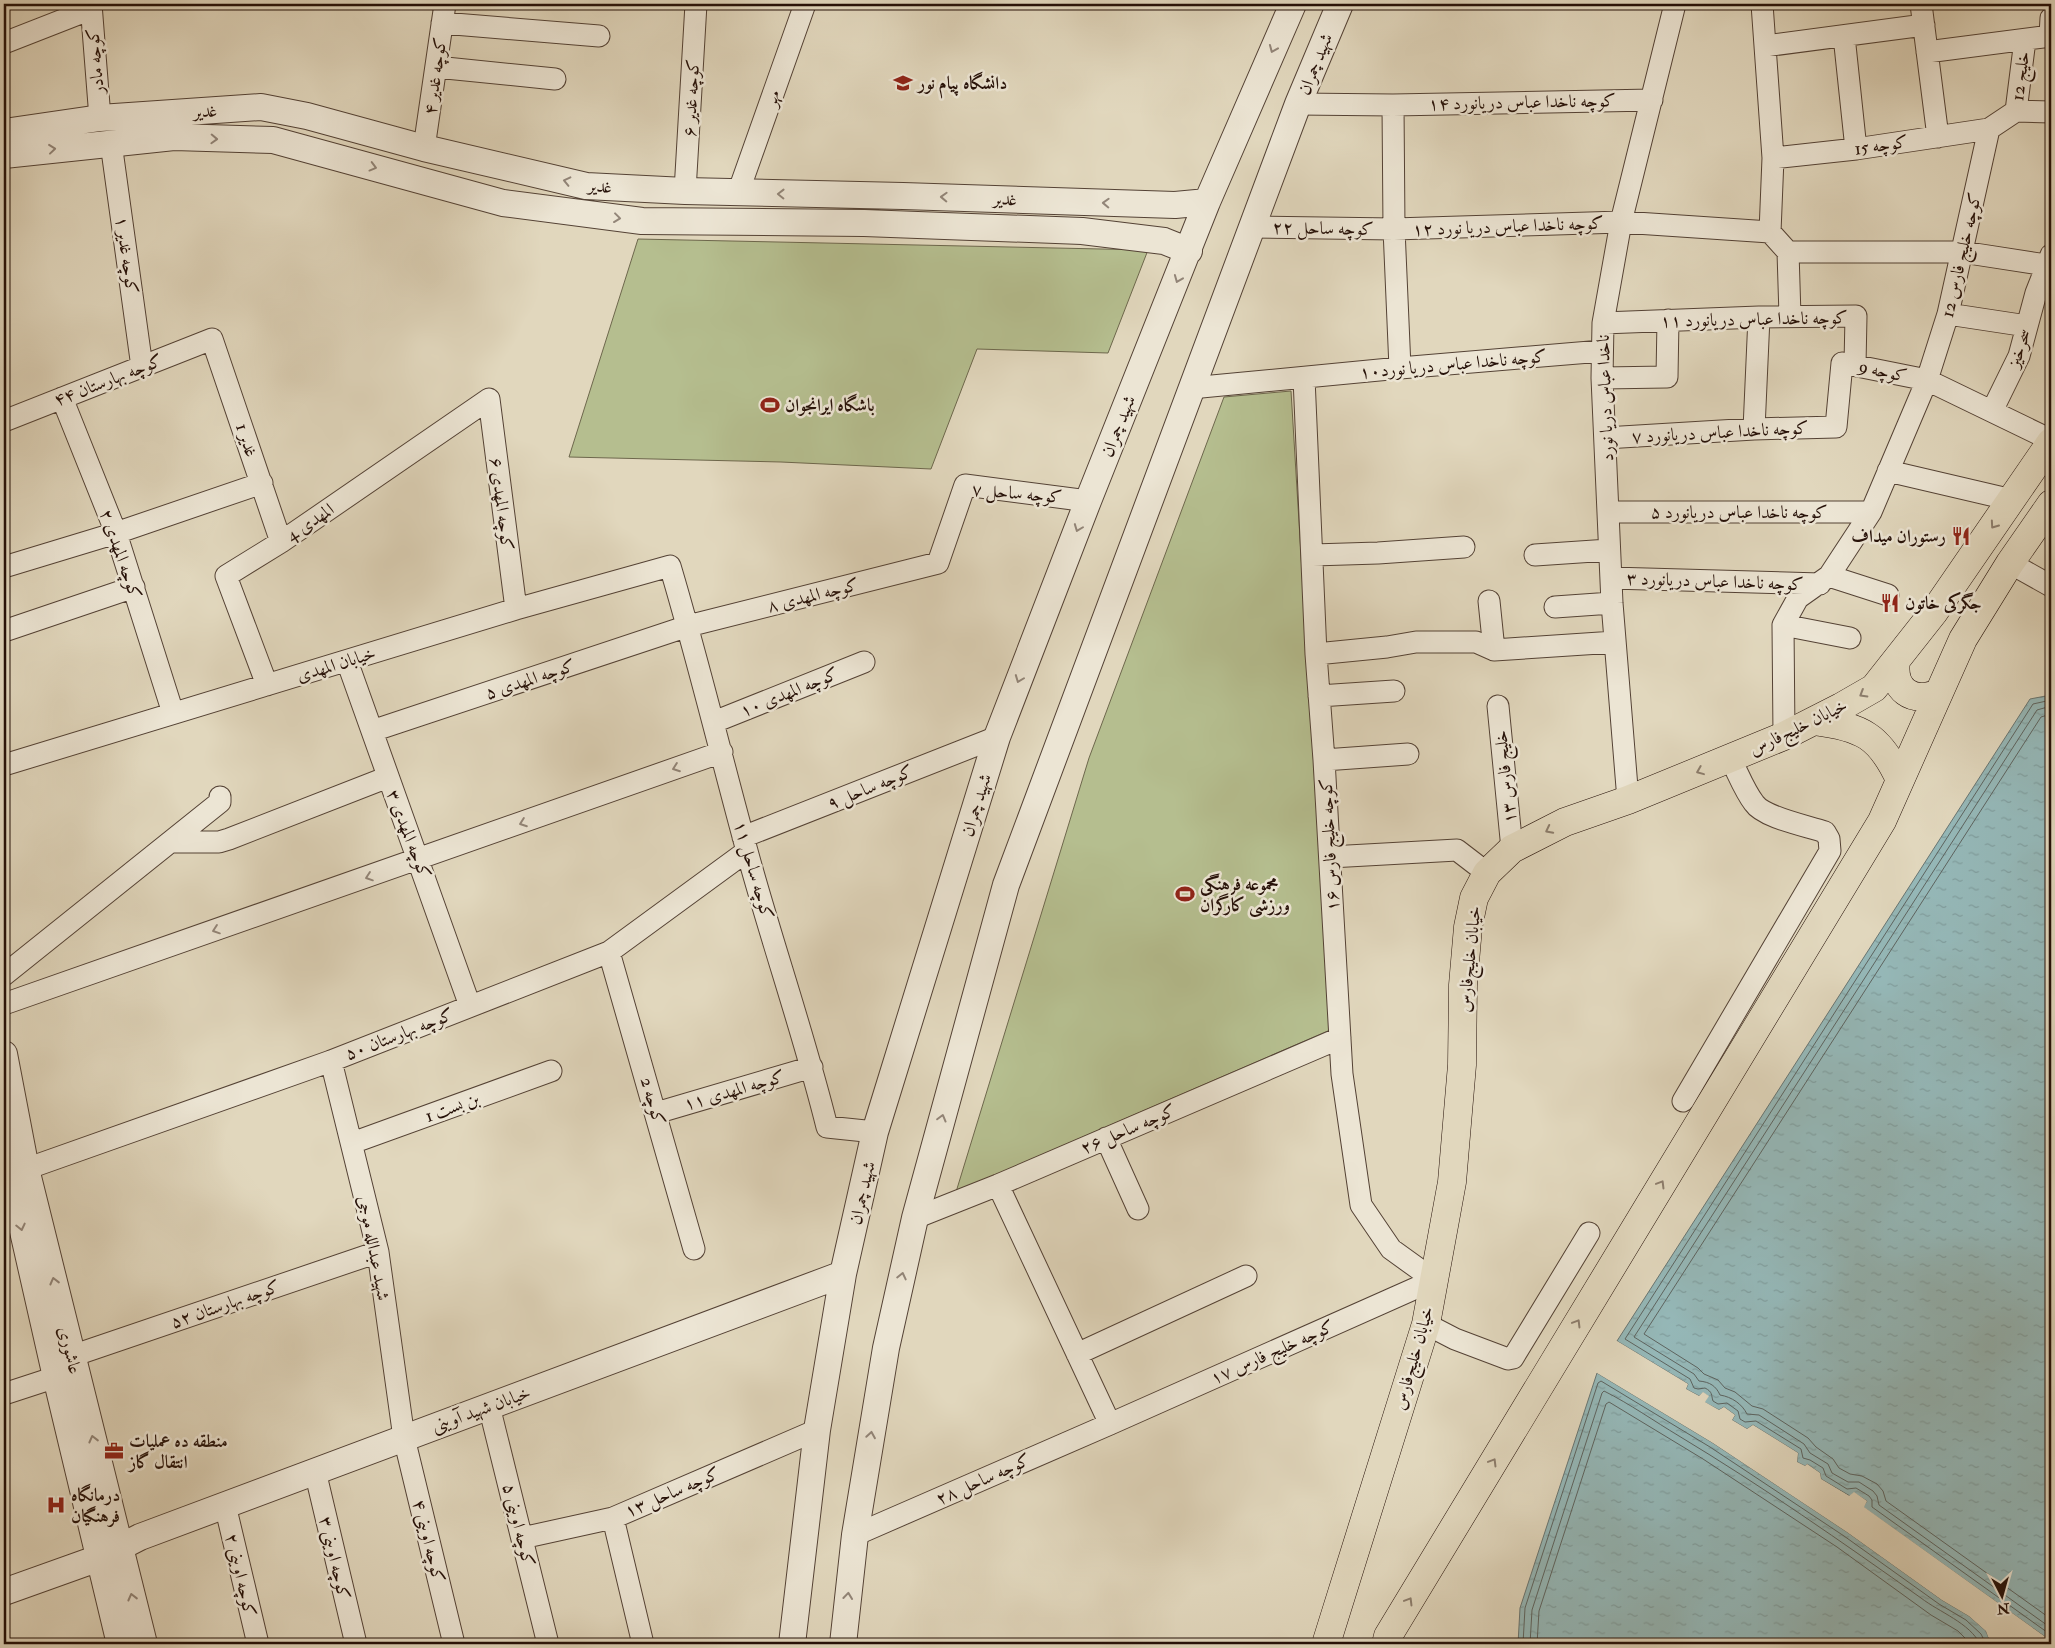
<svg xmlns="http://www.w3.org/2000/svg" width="2055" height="1648" viewBox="0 0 2055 1648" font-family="'IM FELL Double Pica',Amiri,serif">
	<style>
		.grass { fill: #b5be8f; stroke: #6d674c }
		.water { fill: url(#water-ripples); stroke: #687572 }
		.pier { fill: #e1d7bd }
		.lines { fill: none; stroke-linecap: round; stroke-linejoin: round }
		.shore { stroke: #5d6460; stroke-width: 1 }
		.minor-casing { stroke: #544235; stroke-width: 23 }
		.tertiary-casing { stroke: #544235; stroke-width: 28 }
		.primary-casing { stroke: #251008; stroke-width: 29 }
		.minor { stroke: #ece5d4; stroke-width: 21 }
		.tertiary { stroke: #ece5d4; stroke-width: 26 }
		.primary { stroke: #e1d7bd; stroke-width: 28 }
		.oneway { stroke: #928578 }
		.oneway2 { stroke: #8c7d6c }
		.labels { text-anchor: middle; stroke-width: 5; stroke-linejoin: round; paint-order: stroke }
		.street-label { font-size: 18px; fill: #251008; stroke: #ece5d4 }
		.poi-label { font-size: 18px; font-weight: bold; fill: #251008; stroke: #ece5d4; text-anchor: start }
	</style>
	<defs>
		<pattern id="water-ripples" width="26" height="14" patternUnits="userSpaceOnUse" patternTransform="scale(1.25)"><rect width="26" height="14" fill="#95b8b8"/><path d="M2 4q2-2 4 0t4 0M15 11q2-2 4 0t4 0" fill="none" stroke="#809d9d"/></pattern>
	</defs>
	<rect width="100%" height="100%" fill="#e1d7bd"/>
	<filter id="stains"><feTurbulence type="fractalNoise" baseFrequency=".004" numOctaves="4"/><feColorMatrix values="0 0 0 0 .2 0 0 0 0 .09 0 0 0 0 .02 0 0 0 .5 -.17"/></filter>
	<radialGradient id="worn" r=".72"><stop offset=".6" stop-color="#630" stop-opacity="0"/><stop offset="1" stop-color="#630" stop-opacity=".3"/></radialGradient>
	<path class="grass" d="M 638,239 L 1148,250 L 1108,353 L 977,349 L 931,469 L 781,462 L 569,457 Z
		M 1291,391 L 1330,1030 L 956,1192 L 1089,758 L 1224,397 Z"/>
	<path class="water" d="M 2051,695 L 2051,1641 L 1863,1507 L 1867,1501 L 1854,1493 L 1850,1496 L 1821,1479 L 1820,1473 L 1807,1464 L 1805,1466 L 1797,1462 L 1798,1453 L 1753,1425 L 1747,1429 L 1732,1420 L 1735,1415 L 1724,1407 L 1719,1410 L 1704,1402 L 1708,1396 L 1703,1393 L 1699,1396 L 1686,1389 L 1688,1384 L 1617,1341 L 2030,699 Z
		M 1597,1373 L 1713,1443 L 1847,1532 L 1942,1600 L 1969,1616 L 1986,1631 L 1991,1644 L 1518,1644 L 1520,1608 Z"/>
	<path class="pier" d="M 1617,1341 L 1688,1384 L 1686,1389 L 1699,1396 L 1703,1392 L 1709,1396 L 1705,1402 L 1719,1410 L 1724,1407 L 1735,1415 L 1732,1420 L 1747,1429 L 1753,1425 L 1798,1453 L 1797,1462 L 1805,1466 L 1807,1464 L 1820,1473 L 1821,1479 L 1849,1496 L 1854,1492 L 1867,1501 L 1864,1507 L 2051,1641 L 2051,1644 L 1862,1509 L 1861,1507 L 1864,1501 L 1854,1496 L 1849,1498 L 1820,1481 L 1818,1474 L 1807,1467 L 1804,1468 L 1795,1464 L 1795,1455 L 1753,1428 L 1745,1431 L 1730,1422 L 1732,1416 L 1724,1410 L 1718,1413 L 1703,1404 L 1702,1401 L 1705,1397 L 1698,1398 L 1684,1391 L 1685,1385 L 1616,1343 Z
		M 1598,1371 L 1714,1441 L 1849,1530 L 1944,1598 L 1971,1614 L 1988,1629 L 1994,1644 L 1991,1644 L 1986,1631 L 1969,1616 L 1942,1600 L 1847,1532 L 1713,1443 L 1597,1373 Z"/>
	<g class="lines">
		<path class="shore" d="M 2051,700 L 2033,704 L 1625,1339 L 1690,1379 L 1694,1388 L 1698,1389 L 1705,1388 C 1713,1392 1711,1395 1713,1401 L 1718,1404 L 1727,1403 L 1738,1411 L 1740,1419 L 1745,1422 L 1756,1421 L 1801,1449 L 1803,1458 L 1810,1460 L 1823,1468 L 1826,1476 L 1847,1489 L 1856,1488 L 1869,1496 L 1872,1500 L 1872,1507 L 2051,1635
			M 2051,706 L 2037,710 L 1634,1337 L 1694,1374 L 1699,1381 C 1710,1382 1716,1386 1720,1395 C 1732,1397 1742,1404 1747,1414 L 1759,1415 L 1804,1444 L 1810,1453 L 1828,1464 L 1832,1473 L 1848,1482 L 1859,1482 L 1873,1491 L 1877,1496 L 1879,1505 L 2051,1628
			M 2051,714 L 2041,717 L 1644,1334 L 1698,1368 L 1704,1374 L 1718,1380 L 1725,1388 L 1735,1392 L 1752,1406 L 1763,1409 L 1808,1438 L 1816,1447 L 1833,1459 L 1839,1468 L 1850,1474 L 1862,1476 L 1877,1484 L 1883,1491 L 1886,1501 L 2051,1619
			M 1523,1644 L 1525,1608 L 1598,1383 L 1601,1381 L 1710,1447 L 1844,1536 L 1939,1604 L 1966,1620 L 1981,1634 L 1986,1644
			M 1530,1644 L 1532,1610 L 1602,1393 L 1604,1391 C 1630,1404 1654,1421 1679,1436 C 1762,1486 1842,1542 1921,1598 C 1939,1612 1970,1623 1980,1644
			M 1537,1644 L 1539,1611 L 1606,1404 L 1609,1402 L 1703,1459 L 1837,1547 L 1931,1615 L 1958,1631 L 1971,1644"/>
		<g class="minor-casing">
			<path id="minor" d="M 91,4 L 100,118
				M 1762,4 L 1773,158 L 1770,232
				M 1921,4 L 1938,137
				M 442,23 L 599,36
				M 2050,35 L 2051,18
				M 1844,36 L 1856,149
				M 4,43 L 91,9
				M 1765,46 L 1924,25
				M 1927,52 L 2051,36
				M 436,67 L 555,79
				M 1298,104 L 1393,105 L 1652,100
				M 1393,105 L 1394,229 L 1400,368
				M 2016,111 L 2051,112
				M 111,143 L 142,367
				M 424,148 L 445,4
				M 1773,158 L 1856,149 L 1989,129 L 2016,111 L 2025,40
				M 685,191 L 696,4
				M 738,193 L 805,4
				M 1252,227 L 1394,229 L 1621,222 L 1770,232 L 1788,252 L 1962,252 L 2046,265
				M 1788,252 L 1790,316
				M 1948,314 L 2027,326
				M 1603,323 L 1759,317 L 1856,316 L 1855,365
				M 1304,378 L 1316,654 L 1324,760 L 1342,1074 L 1361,1205 L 1391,1249 L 1434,1280
				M 1602,378 L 1667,377 L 1668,320
				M 1191,388 L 1400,368 L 1602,351
				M 62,398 L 116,533 L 173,713
				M 1992,411 L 2019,356 L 2036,293 L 2051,255
				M 4,421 L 212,339 L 281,542
				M 1754,429 L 1759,317
				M 1605,438 L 1754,429 L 1836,427 L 1842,363 L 1927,380 L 2051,440
				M 1888,471 L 2012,500
				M 1608,512 L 1871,512
				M 1313,555 L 1378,553 L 1464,547
				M 1535,555 L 1609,550
				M 2010,563 L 2051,586
				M 4,567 L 116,533 L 262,483
				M 1829,576 L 1888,595
				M 1611,578 L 1820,584
				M 1489,601 L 1494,650
				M 1555,607 L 1612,603
				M 1783,625 L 1850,638
				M 4,631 L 134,587
				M 1316,654 L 1387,647 L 1416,642 L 1476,642 L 1494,650 L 1615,642
				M 347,661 C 387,776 430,891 470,1006
				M 267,685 L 226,576 L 281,542 L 489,399 L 516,609
				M 1319,696 L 1394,691
				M 1498,706 L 1512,849
				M 714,722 L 864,662
				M 372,731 L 688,626 L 938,563 L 965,485 L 1088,501
				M 1784,736 L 1783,625 L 1798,598 L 1829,576 L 1871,512 L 1927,380 L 1948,314 L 1989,129
				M 1324,760 L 1408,754
				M 4,765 L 516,609 L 670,566 C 698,660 721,756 747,851 C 772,943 804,1034 827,1127 L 875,1132
				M 1628,800 L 1612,603 L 1602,378 L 1603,323 L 1621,222 L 1675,4
				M 743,837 L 997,737
				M 170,842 L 219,842 L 229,839 L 388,777
				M 1330,857 L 1457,850 L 1487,873
				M 609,952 L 694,1249
				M 4,975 L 220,802 L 220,797
				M 4,1004 L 722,752
				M 331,1061 L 378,1252 L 404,1438 L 454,1644
				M 1683,1101 L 1830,851 L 1829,839 L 1825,832 C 1808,826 1764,818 1754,803 C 1744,790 1738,773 1730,758
				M 656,1113 L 812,1067
				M 1106,1138 L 1138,1209
				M 352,1143 L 551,1071
				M 26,1169 L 331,1061 L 609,952 L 747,851
				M 998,1185 L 1110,1424
				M 915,1218 L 998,1185 L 1340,1038
				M 1426,1324 L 1455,1339 L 1508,1359 L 1513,1358 L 1589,1233
				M 1077,1354 L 1246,1276
				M 72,1356 L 378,1252
				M 4,1394 L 56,1377
				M 489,1406 L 548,1644
				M 315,1471 L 356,1644
				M 225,1505 L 258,1644
				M 613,1518 L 643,1644
				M 855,1535 L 1110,1424 L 1434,1280
				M 522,1538 L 613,1518 L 817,1430"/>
		</g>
		<g class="tertiary-casing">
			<path id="tertiary" d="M 4,132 L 100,118 L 261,107 L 307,116 L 424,148 L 586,186 L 685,191 L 903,196 L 1175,205 L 1207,202
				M 4,155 L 174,137 L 273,140 L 503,203 L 642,221 L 864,223 L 1082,231 L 1164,241 L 1189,251
				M 4,1054 L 26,1169 L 144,1644
				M 8,1165 L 56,1377 L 120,1644
				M 4,1592 L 99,1558 L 140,1537 L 843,1274
				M 792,1644 L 817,1430 L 843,1274 L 875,1132 L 997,737 L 1088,501 L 1207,202 L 1293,4
				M 843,1644 L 855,1535 L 886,1348 L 915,1218 L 1006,885 L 1298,104 L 1340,4"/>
		</g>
		<g class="primary-casing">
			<path id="primary" d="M 1896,661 C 1892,690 1912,704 1939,693
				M 1815,721 C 1862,727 1880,736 1900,780
				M 1326,1644 L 1426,1324 L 1452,1182 L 1462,1065 L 1463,985 L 1468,927 L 1474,898 L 1487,873 L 1512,849 L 1565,822 L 1628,800 L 1784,736 L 1841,707 L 1874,688 L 1934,612 L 2051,442
				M 1386,1644 L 1388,1636 L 1882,821 L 1963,639 L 2010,563 L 2051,504"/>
		</g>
		<use href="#minor" class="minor"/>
		<use href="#tertiary" class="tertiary"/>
		<use href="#primary" class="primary"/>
	</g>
	<defs><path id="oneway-chevron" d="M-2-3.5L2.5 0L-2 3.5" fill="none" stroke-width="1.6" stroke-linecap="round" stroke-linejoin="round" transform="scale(1.25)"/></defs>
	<g class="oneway">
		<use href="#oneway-chevron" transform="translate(1273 49) rotate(113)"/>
		<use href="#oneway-chevron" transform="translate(214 139) rotate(2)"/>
		<use href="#oneway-chevron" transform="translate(52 149) rotate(-6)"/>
		<use href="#oneway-chevron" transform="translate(373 167) rotate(15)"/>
		<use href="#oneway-chevron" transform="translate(567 181) rotate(-167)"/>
		<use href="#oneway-chevron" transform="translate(781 194) rotate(-179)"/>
		<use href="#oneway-chevron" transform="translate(944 197) rotate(-178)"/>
		<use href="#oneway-chevron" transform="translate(1106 203) rotate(-178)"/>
		<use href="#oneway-chevron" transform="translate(617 218) rotate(7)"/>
		<use href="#oneway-chevron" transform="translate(1178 279) rotate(112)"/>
		<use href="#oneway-chevron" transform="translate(1078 528) rotate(111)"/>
		<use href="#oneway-chevron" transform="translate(1019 679) rotate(111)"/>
		<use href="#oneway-chevron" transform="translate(676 768) rotate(160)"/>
		<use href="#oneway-chevron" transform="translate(523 823) rotate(160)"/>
		<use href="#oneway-chevron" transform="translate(369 877) rotate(161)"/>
		<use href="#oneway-chevron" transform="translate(216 930) rotate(161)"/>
		<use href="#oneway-chevron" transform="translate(942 1118) rotate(-75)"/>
		<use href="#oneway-chevron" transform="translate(21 1227) rotate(77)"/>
		<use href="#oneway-chevron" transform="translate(902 1276) rotate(-77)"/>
		<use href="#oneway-chevron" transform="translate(54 1281) rotate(-104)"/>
		<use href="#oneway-chevron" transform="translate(871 1435) rotate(-81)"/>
		<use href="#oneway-chevron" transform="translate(93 1439) rotate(-104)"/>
		<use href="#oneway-chevron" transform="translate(848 1596) rotate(-84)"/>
		<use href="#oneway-chevron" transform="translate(132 1597) rotate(-104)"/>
	</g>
	<g class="oneway2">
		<use href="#oneway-chevron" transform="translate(1994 525) rotate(125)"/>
		<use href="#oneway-chevron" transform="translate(1863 694) rotate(149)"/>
		<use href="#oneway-chevron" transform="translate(1700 771) rotate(158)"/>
		<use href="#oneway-chevron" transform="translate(1549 830) rotate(153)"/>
		<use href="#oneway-chevron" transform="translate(1661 1184) rotate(-59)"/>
		<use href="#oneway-chevron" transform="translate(1577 1323) rotate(-59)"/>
		<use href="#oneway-chevron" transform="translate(1493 1462) rotate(-59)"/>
		<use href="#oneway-chevron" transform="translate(1409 1601) rotate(-59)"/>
	</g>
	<defs>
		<g id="university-bare" transform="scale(1.5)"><path d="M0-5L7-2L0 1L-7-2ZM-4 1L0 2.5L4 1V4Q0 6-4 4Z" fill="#8f2418" stroke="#ece5d4" stroke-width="2.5" paint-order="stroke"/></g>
		<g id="stadium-bare" transform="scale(1.5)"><path d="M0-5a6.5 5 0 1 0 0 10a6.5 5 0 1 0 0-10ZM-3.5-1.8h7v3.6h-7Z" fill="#8f2418" stroke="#ece5d4" stroke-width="2.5" paint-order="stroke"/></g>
		<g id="restaurant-bare" transform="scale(1.5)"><path d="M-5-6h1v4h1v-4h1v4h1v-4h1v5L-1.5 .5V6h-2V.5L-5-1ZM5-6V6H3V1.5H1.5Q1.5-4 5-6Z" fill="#8f2418" stroke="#ece5d4" stroke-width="2.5" paint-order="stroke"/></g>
		<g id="office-bare" transform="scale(1.5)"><path d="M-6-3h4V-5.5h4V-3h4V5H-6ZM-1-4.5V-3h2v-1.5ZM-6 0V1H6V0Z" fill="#8f2418" stroke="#ece5d4" stroke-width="2.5" paint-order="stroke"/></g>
		<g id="hospital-bare" transform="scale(1.5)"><path d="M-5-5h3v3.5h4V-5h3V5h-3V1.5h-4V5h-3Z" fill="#8f2418" stroke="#ece5d4" stroke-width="2.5" paint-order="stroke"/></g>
	</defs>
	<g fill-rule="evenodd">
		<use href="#university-bare" x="903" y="83"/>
		<use href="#stadium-bare" x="770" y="405"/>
		<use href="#restaurant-bare" x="1961" y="536"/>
		<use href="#restaurant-bare" x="1890" y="603"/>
		<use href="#stadium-bare" x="1185" y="894"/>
		<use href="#office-bare" x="114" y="1451"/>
		<use href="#hospital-bare" x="56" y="1505"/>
	</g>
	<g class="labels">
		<g class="street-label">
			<text transform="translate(95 61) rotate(-95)" y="6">کوچه مادر</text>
			<text transform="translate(1315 64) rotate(-68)" y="6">شهید چمران</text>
			<text transform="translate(435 76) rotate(-82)" y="6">کوچه غدیر ۴</text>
			<text transform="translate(2020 76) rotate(-83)" y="6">خلیج 12</text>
			<text transform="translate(691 98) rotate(-87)" y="6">کوچه غدیر ۶</text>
			<text transform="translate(772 98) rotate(-70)" y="6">مهر</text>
			<text transform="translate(1522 102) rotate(-1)" y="6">کوچه ناخدا عباس دریانورد ۱۴</text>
			<text transform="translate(205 111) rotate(-4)" y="6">غدیر</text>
			<text transform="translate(1881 145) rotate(-8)" y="6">کوچه 15</text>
			<text transform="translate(600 186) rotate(5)" y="6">غدیر</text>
			<text transform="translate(1005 199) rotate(2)" y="6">غدیر</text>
			<text transform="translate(1508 226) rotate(-2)" y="6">کوچه ناخدا عباس دریا نورد ۱۲</text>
			<text transform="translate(1323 228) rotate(1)" y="6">کوچه ساحل ۲۲</text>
			<text transform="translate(127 255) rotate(82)" y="6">کوچه غدیر ۱</text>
			<text transform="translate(1961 255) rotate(-77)" y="6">کوچه خلیج فارس 12</text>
			<text transform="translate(1754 319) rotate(-1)" y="6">کوچه ناخدا عباس دریانورد ۱۱</text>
			<text transform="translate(2019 348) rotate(-71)" y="6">سحرخیز</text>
			<text transform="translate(1453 364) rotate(-5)" y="6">کوچه ناخدا عباس دریا نورد۱۰</text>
			<text transform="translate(1883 371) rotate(12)" y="6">کوچه 9</text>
			<text transform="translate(108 380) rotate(-21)" y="6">کوچه بهارستان ۴۴</text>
			<text transform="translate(1605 398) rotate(-92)" y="6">ناخدا عباس دریا نورد</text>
			<text transform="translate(1118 426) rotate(-68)" y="6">شهید چمران</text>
			<text transform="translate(1720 432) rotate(-3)" y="6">کوچه ناخدا عباس دریانورد ۷</text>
			<text transform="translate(247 440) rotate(71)" y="6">غدیر 1</text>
			<text transform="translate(1017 493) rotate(5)" y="6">کوچه ساحل ۷</text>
			<text transform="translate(502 504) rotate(83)" y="6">کوچه المهدی ۶</text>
			<text x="1739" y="518">کوچه ناخدا عباس دریانورد ۵</text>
			<text transform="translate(310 522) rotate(-34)" y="6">المهدی 4</text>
			<text transform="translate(121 554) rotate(71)" y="6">کوچه المهدی ۲</text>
			<text transform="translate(1715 581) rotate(2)" y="6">کوچه ناخدا عباس دریانورد ۳</text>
			<text transform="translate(813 595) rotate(-14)" y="6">کوچه المهدی ۸</text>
			<text transform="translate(336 664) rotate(-17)" y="6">خیابان المهدی</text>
			<text transform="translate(530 679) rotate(-18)" y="6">کوچه المهدی ۵</text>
			<text transform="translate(789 692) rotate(-22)" y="6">کوچه المهدی ۱۰</text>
			<text transform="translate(1798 727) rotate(-26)" y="6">خیابان خلیج‌فارس</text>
			<text transform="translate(1505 777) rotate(-96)" y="6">خلیج فارس ۱۳</text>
			<text transform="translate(870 787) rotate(-22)" y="6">کوچه ساحل ۹</text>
			<text transform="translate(976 805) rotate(-73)" y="6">شهید چمران</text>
			<text transform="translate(409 834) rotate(69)" y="6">کوچه المهدی ۳</text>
			<text transform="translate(1329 845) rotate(-93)" y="6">کوچه خلیج فارس ۱۶</text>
			<text transform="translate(754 870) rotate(74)" y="6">کوچه ساحل ۱۱</text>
			<text transform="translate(1469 959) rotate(-84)" y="6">خیابان خلیج‌فارس</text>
			<text transform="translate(399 1034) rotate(-21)" y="6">کوچه بهارستان ۵۰</text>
			<text transform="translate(734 1090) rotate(-16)" y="6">کوچه المهدی ۱۱</text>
			<text transform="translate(653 1101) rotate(74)" y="6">کوچه 2</text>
			<text transform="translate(452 1107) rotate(-20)" y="6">بن بست 1</text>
			<text transform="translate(1128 1129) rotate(-23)" y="6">کوچه ساحل ۲۶</text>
			<text transform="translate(862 1193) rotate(-77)" y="6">شهید چمران</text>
			<text transform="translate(374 1248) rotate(79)" y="6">شهید عبدالله موجی</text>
			<text transform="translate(225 1304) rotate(-19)" y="6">کوچه بهارستان ۵۲</text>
			<text transform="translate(70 1350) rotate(76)" y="6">عاشوری</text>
			<text transform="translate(1272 1352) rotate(-24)" y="6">کوچه خلیج فارس ۱۷</text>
			<text transform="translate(1413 1358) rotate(-74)" y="6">خیابان خلیج‌فارس</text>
			<text transform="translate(481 1409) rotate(-20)" y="6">خیابان شهید آوینی</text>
			<text transform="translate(983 1479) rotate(-24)" y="6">کوچه ساحل ۲۸</text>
			<text transform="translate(672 1492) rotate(-23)" y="6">کوچه ساحل ۱۳</text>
			<text transform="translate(519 1525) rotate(76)" y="6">کوچه اوینی ۵</text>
			<text transform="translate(429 1541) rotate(76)" y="6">کوچه اوینی ۴</text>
			<text transform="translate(335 1558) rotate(77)" y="6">کوچه اوینی ۳</text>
			<text transform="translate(241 1575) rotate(77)" y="6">کوچه اوینی ۲</text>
		</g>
		<g class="poi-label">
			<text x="918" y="89">دانشگاه پیام نور</text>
			<text x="785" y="411">باشگاه ایرانجوان</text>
			<text x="1946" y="542" text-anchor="end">رستوران میداف</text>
			<text x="1905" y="609">جگرکی خاتون</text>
			<text x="1200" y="890">مجموعه فرهنگی<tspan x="1200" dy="21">ورزشی کارگران</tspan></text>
			<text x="129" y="1447">منطقه ده عملیات<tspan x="129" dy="21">انتقال گاز</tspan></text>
			<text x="71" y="1501">درمانگاه<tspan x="71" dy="21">فرهنگیان</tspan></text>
		</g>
	</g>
	<rect width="2055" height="1648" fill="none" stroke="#e1d7bd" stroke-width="20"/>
	<rect x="5" y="5" width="2045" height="1638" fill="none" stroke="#251008" stroke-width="2.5"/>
	<rect x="10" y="10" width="2035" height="1628" fill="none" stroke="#251008"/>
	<g transform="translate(2002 1596) rotate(174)" stroke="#ece5d4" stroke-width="4" paint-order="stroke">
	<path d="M0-4L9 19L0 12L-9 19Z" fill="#251008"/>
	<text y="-8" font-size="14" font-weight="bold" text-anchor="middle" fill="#251008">N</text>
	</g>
	<rect width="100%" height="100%" filter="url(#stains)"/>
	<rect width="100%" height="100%" fill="url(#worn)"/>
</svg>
